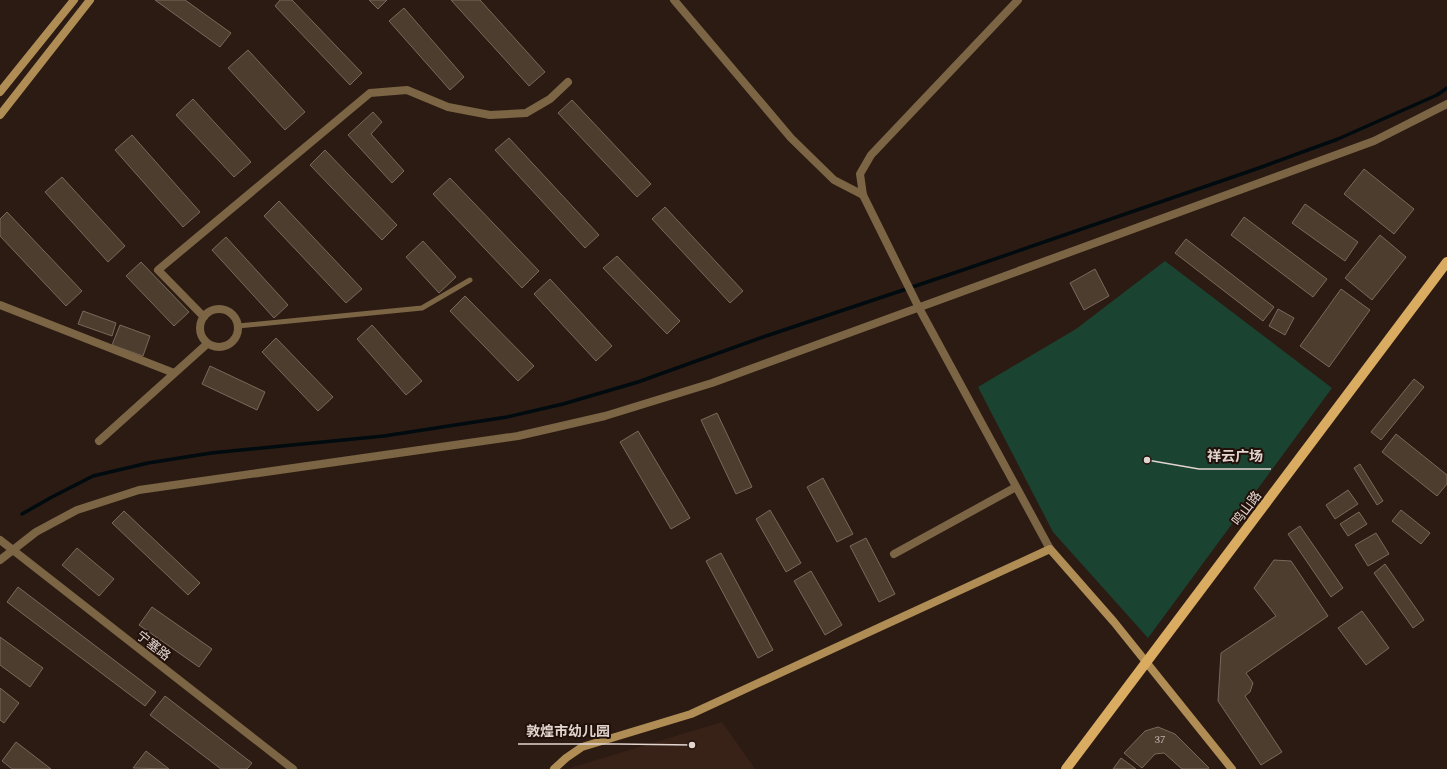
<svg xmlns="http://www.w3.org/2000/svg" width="1447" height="769" viewBox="0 0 1447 769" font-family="Spectral,'Noto Sans SC',serif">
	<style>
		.built { fill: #382217 }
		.green { fill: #1a4331 }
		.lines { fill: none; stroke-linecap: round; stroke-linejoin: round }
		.stream { stroke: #000b0f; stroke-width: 3.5 }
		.building { fill: #4c3d2f; stroke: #79695a }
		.service { stroke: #7b6544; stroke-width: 5 }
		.minor { stroke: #7b6544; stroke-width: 8 }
		.tertiary { stroke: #7b6544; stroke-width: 8 }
		.secondary { stroke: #b08d55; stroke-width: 8 }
		.primary { stroke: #daac62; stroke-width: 10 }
		.labels { text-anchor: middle; stroke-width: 4; stroke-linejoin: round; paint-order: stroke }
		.number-label { font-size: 11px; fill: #bcafa8 }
		.street-label { font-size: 13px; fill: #e2d5d0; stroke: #22110a }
		.leader { fill: none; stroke: #e2d5d0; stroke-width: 1.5 }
		.callout-dot { fill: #e2d5d0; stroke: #22110a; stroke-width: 1.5 }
		.callout-label { font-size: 14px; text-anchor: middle; font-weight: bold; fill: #e2d5d0; stroke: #22110a; stroke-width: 4; stroke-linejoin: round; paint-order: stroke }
	</style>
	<rect width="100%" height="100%" fill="#2c1b13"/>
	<path class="built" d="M 722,722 L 755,769 L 569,769 L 570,768 Z"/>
	<path class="green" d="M 1165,261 L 1332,388 L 1148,638 L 1053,532 L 978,387 L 1076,329 Z"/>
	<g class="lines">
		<path class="stream" d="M 22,514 L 52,497 L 93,476 L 148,463 L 211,453 L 384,436 L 507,417 L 563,404 L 638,382 L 766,336 L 957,272 L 1259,168 L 1338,139 L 1437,95 L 1447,88"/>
	</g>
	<path class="building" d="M 155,0 L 185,0 L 231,33 L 220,47 Z
		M 280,0 L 292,0 L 362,73 L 350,85 L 275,6 Z
		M 369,0 L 387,0 L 378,9 Z
		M 451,0 L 480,0 L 545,72 L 529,86 Z
		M 404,8 L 464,77 L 450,90 L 389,21 Z
		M 248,50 L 305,112 L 285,130 L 228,68 Z
		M 193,99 L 251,162 L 234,177 L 176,115 Z
		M 572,100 L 651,184 L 637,197 L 558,113 Z
		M 373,112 L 382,122 L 371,134 L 404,171 L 392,183 L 348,135 Z
		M 132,135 L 200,212 L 183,227 L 115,150 Z
		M 509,138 L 599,235 L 585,248 L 495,150 Z
		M 325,150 L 397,225 L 382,240 L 310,165 Z
		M 1364,169 L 1414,209 L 1394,234 L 1344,194 Z
		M 62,177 L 125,246 L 108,262 L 45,192 Z
		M 450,178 L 539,271 L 522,288 L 433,194 Z
		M 279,201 L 362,289 L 346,303 L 264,216 Z
		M 1305,204 L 1358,242 L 1345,261 L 1292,223 Z
		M 665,207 L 743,291 L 730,303 L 652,219 Z
		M 7,212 L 82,291 L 66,306 L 0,236 L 0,219 Z
		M 1244,217 L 1327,279 L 1313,297 L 1231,235 Z
		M 1380,235 L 1406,257 L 1372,300 L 1345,278 Z
		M 226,237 L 288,305 L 274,318 L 212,250 Z
		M 1186,239 L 1274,307 L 1263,321 L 1175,253 Z
		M 423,241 L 456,277 L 439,293 L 406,257 Z
		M 617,256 L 680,321 L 667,334 L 603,268 Z
		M 141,262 L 189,312 L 174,326 L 126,276 Z
		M 1095,269 L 1109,296 L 1084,310 L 1070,283 Z
		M 550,279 L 612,346 L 596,361 L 534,294 Z
		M 1341,289 L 1370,310 L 1329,367 L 1300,346 Z
		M 465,296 L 534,366 L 518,381 L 450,311 Z
		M 1278,309 L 1294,318 L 1285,335 L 1269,326 Z
		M 83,311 L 116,323 L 112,336 L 78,324 Z
		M 120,325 L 150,336 L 143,356 L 112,345 Z
		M 372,325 L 422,381 L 406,395 L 357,339 Z
		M 276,338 L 333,397 L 318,411 L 262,352 Z
		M 210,366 L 265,392 L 257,410 L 202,384 Z
		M 1414,379 L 1424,387 L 1381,440 L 1371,432 Z
		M 717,413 L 752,487 L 736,494 L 701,420 Z
		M 638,431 L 690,518 L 671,529 L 620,442 Z
		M 1396,434 L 1447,475 L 1447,484 L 1437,496 L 1382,452 Z
		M 1360,464 L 1383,501 L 1377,505 L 1354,468 Z
		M 823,478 L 853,534 L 837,542 L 807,487 Z
		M 1348,490 L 1358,504 L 1335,519 L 1326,505 Z
		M 770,510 L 801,563 L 786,572 L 756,519 Z
		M 1401,510 L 1430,533 L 1421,544 L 1392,521 Z
		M 124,511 L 200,583 L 188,595 L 112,523 Z
		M 1359,512 L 1367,524 L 1348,536 L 1340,524 Z
		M 1300,526 L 1343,588 L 1331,597 L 1288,534 Z
		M 1376,533 L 1389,554 L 1368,566 L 1355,545 Z
		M 866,538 L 895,594 L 879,602 L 850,546 Z
		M 77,548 L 114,579 L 99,596 L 62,565 Z
		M 721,553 L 773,650 L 758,658 L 706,561 Z
		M 1274,560 L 1291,561 L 1328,616 L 1246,673 L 1253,683 L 1250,692 L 1245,696 L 1282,752 L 1261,765 L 1218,701 L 1221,653 L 1276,616 L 1254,588 Z
		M 1385,564 L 1424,620 L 1413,628 L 1374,573 Z
		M 811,571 L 842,625 L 825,635 L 794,581 Z
		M 18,587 L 156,692 L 145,706 L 7,602 Z
		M 152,607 L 212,649 L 199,667 L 139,625 Z
		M 1362,611 L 1389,648 L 1366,665 L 1338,628 Z
		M 0,637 L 43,668 L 30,687 L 0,665 Z
		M 0,688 L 19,703 L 4,723 L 0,720 Z
		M 165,696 L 252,763 L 247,769 L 221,769 L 150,715 Z
		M 1158,727 L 1175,734 L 1209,768 L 1207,769 L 1182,769 L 1164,753 L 1155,754 L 1142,768 L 1124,753 L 1145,731 Z
		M 16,742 L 51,769 L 12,769 L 2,761 Z
		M 146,751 L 169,769 L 133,768 Z
		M 1121,758 L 1136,769 L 1113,769 Z"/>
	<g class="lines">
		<path class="service" d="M 238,326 L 422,308 L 470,280"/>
		<path class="minor" d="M 674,0 L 791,138 L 834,180 L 863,195
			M 0,305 L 174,373
			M200 328a19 19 0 1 1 38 0a19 19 0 1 1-38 0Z
			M 204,317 L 158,270 L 370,93 L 407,90 L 448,107 L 490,115 L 526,113 L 550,99 L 568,82
			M 99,441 L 207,344
			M 894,554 L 1016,487"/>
		<path class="tertiary" d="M 1018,0 L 871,155 L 860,174 L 863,195 L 919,308 L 1050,549
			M 0,540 L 293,769
			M 0,560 L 36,532 L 77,510 L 139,490 L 518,436 L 605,416 L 712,383 L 1374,141 L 1447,104"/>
		<path class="secondary" d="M 0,92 L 74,0
			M 0,115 L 90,0
			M 554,769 L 566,758 L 582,747 L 691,714 L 1050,549 L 1114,622 L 1232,769"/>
		<path class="primary" d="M 1066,769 L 1447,262"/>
	</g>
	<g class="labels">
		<g class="number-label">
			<text x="1160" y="743">37</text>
		</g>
		<g class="street-label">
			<text transform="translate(1246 508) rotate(-53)" y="5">鸣山路</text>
			<text transform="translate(154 645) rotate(38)" y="5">宁塞路</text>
		</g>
	</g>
	<path class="leader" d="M1147 460L1199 469H1271M692 745L618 744H518"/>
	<g class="callout-dot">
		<circle cx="1147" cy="460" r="4"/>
		<circle cx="692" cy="745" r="4"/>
	</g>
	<g class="callout-label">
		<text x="1235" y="461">祥云广场</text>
		<text x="568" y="736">敦煌市幼儿园</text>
	</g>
</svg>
